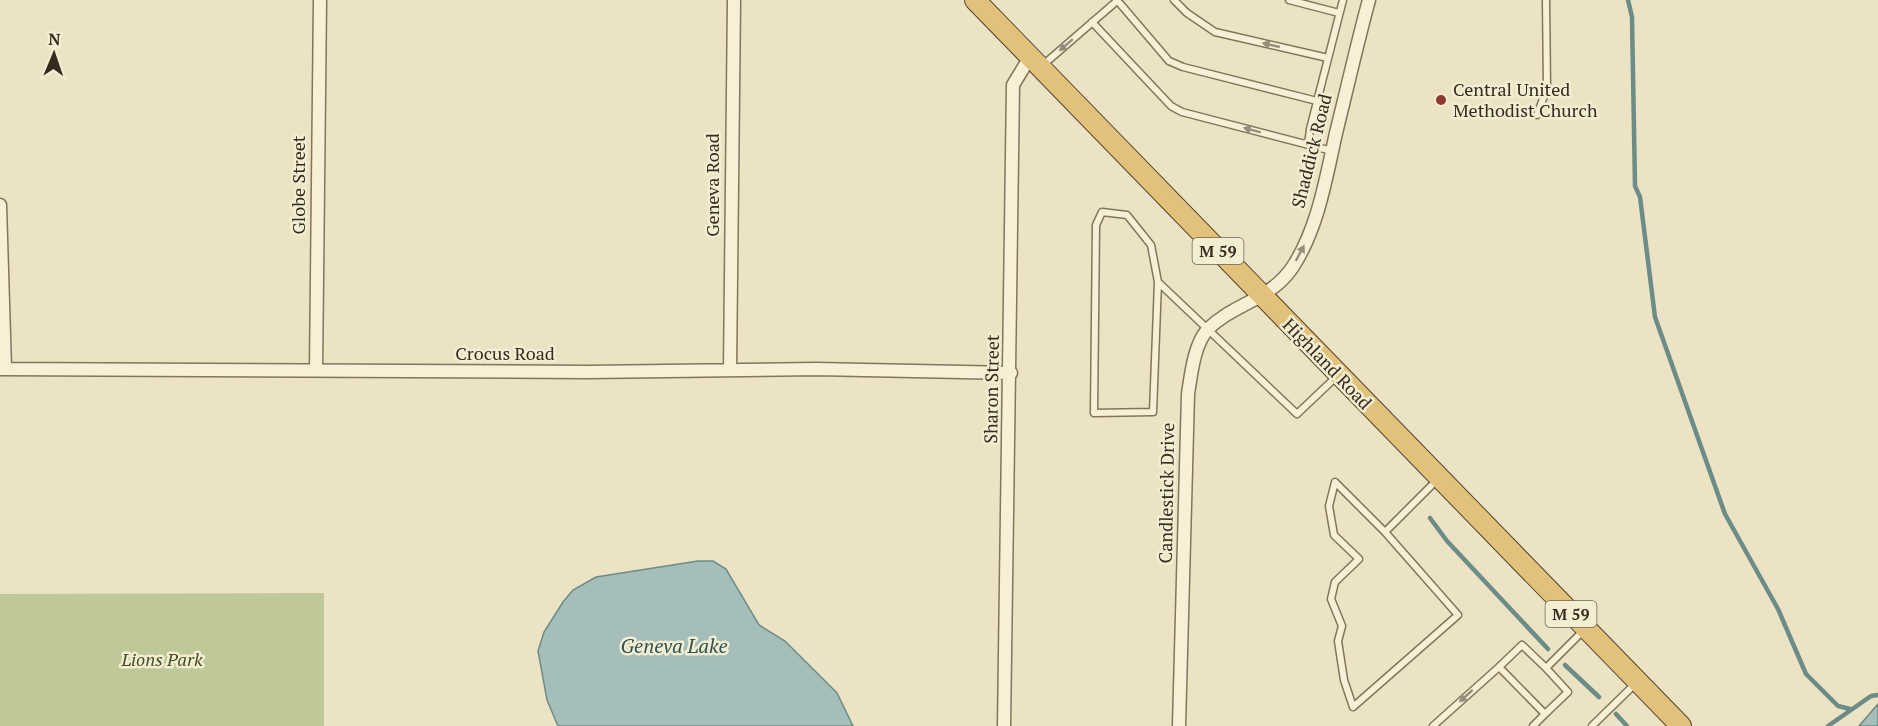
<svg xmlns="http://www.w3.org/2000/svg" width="1878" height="726" viewBox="0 0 1878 726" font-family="'PT Serif',serif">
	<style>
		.green { fill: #bfc998 }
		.water { fill: #a5beb9; stroke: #6c8c87; stroke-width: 1.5 }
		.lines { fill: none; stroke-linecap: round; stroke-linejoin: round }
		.stream { stroke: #6c8c87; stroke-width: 4.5 }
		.service-casing { stroke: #84755b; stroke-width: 9 }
		.minor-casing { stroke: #84755b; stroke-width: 15 }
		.trunk-casing { stroke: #52432f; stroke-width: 22 }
		.service { stroke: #f7f0d6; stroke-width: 6 }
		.minor { stroke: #f7f0d6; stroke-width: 12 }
		.trunk { stroke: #e2c27a; stroke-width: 20 }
		.oneway { fill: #968e7a }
		.poi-dot { fill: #90362e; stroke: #f3edd2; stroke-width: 2 }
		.labels { text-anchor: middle; stroke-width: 5; stroke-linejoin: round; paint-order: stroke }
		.shield { fill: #f3edd2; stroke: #6e6554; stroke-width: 1.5 }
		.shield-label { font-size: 16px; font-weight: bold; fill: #352b1e }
		.poi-label { font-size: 18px; fill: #352b1e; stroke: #f3edd2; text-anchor: start }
		.street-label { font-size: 18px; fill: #352b1e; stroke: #f3edd2 }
		.park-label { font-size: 18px; font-style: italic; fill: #425026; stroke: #f3edd2 }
		.water-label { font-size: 20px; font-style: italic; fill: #2e5354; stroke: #f3edd2 }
	</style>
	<rect width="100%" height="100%" fill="#ebe3c3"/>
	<path class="green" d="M 324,593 L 324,726 L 0,726 L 0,594 Z"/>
	<path class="water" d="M 698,561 L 713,561 L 726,569 L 759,625 L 785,641 L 837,693 L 853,726 L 558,726 L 547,700 L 538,651 L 544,632 L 563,602 L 573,590 L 596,577 Z
		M 1878,704 L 1878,726 L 1859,726 Z"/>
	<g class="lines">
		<path class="stream" d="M 1628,0 L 1632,17 L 1635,186 L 1640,197 L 1655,317 L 1725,514 L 1778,609 L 1806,674 L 1838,706 L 1850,709
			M 1430,518 L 1447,541 L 1548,649
			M 1565,665 L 1599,697
			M 1616,714 L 1627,726
			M 1828,726 L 1871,696 L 1878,695"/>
		<g class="service-casing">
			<path id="service" d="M 1117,0 L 1169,61 L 1183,67 L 1317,101
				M 1174,0 L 1187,13 L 1215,32 L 1328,58
				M 1289,0 L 1339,13
				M 1092,22 L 1171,106 L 1182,112 L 1332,151
				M 1043,65 L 1118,0
				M 1537,115 L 1547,88 L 1546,0
				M 1308,145 L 1310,129 L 1343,0
				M 1158,282 L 1153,412 L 1094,413 L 1096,225 L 1102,212 L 1127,215 L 1151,245 L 1158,282 L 1297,414 L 1336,377
				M 1385,532 L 1458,615 L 1353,707 L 1344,680 L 1338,641 L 1342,626 L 1331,599 L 1335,582 L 1359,559 L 1334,535 L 1329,506 L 1335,482 L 1385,532 L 1438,479
				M 1546,668 L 1522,645 L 1499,667 L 1545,714 L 1568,692 L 1546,668 L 1583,631
				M 1433,726 L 1499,667
				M 1533,726 L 1545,714
				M 1592,726 L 1635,684"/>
		</g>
		<g class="minor-casing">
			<path id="minor" d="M 0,205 L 5,369
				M 0,369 L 588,372 L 816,369 L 1011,373
				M 316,370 L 320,0
				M 730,370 L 734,0
				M 1004,726 L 1013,85 L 1030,57
				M 1179,726 L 1188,394 C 1191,375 1194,344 1208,329 C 1233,304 1270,300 1292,268 C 1318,229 1326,178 1336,133 C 1347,89 1357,44 1369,0"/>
		</g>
		<g class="trunk-casing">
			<path id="trunk" d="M 975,0 L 1681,726"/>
		</g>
		<use href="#service" class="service"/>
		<use href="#minor" class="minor"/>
		<use href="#trunk" class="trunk"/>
	</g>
	<defs><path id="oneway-solid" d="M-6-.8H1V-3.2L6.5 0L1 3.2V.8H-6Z" transform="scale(1.5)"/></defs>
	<g class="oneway">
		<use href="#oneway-solid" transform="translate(1066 45) rotate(139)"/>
		<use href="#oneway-solid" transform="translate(1271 45) rotate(-167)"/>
		<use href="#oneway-solid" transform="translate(1252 130) rotate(-165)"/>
		<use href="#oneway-solid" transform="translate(1300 253) rotate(-62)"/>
		<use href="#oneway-solid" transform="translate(1466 696) rotate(138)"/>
	</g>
	<circle class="poi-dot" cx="1441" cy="100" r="6"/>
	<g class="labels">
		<g class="shield">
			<rect x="1192.5" y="238" width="51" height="26" rx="4.5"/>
			<rect x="1545.5" y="601" width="51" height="26" rx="4.5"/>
		</g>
		<g class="shield-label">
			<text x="1218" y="257">M 59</text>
			<text x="1571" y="620">M 59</text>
		</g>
		<g class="poi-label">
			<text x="1453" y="96">Central United<tspan x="1453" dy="21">Methodist Church</tspan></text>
		</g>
		<g class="street-label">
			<text transform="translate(1312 151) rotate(-76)" y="6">Shaddick Road</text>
			<text transform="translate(299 185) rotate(-90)" y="6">Globe Street</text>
			<text transform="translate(713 185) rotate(-90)" y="6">Geneva Road</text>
			<text x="505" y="360">Crocus Road</text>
			<text transform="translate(1327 364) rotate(46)" y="6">Highland Road</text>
			<text transform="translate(992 389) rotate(-89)" y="6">Sharon Street</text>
			<text transform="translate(1167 493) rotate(-89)" y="6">Candlestick Drive</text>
		</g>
		<g class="park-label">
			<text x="162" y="666">Lions Park</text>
		</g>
		<g class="water-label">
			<text x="674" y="653">Geneva Lake</text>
		</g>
	</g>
	<g transform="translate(54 54) rotate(2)" stroke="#f3edd2" stroke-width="4.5" paint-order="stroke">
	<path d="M0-4.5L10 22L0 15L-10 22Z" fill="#352b1e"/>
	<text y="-9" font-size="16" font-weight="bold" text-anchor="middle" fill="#352b1e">N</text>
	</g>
</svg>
